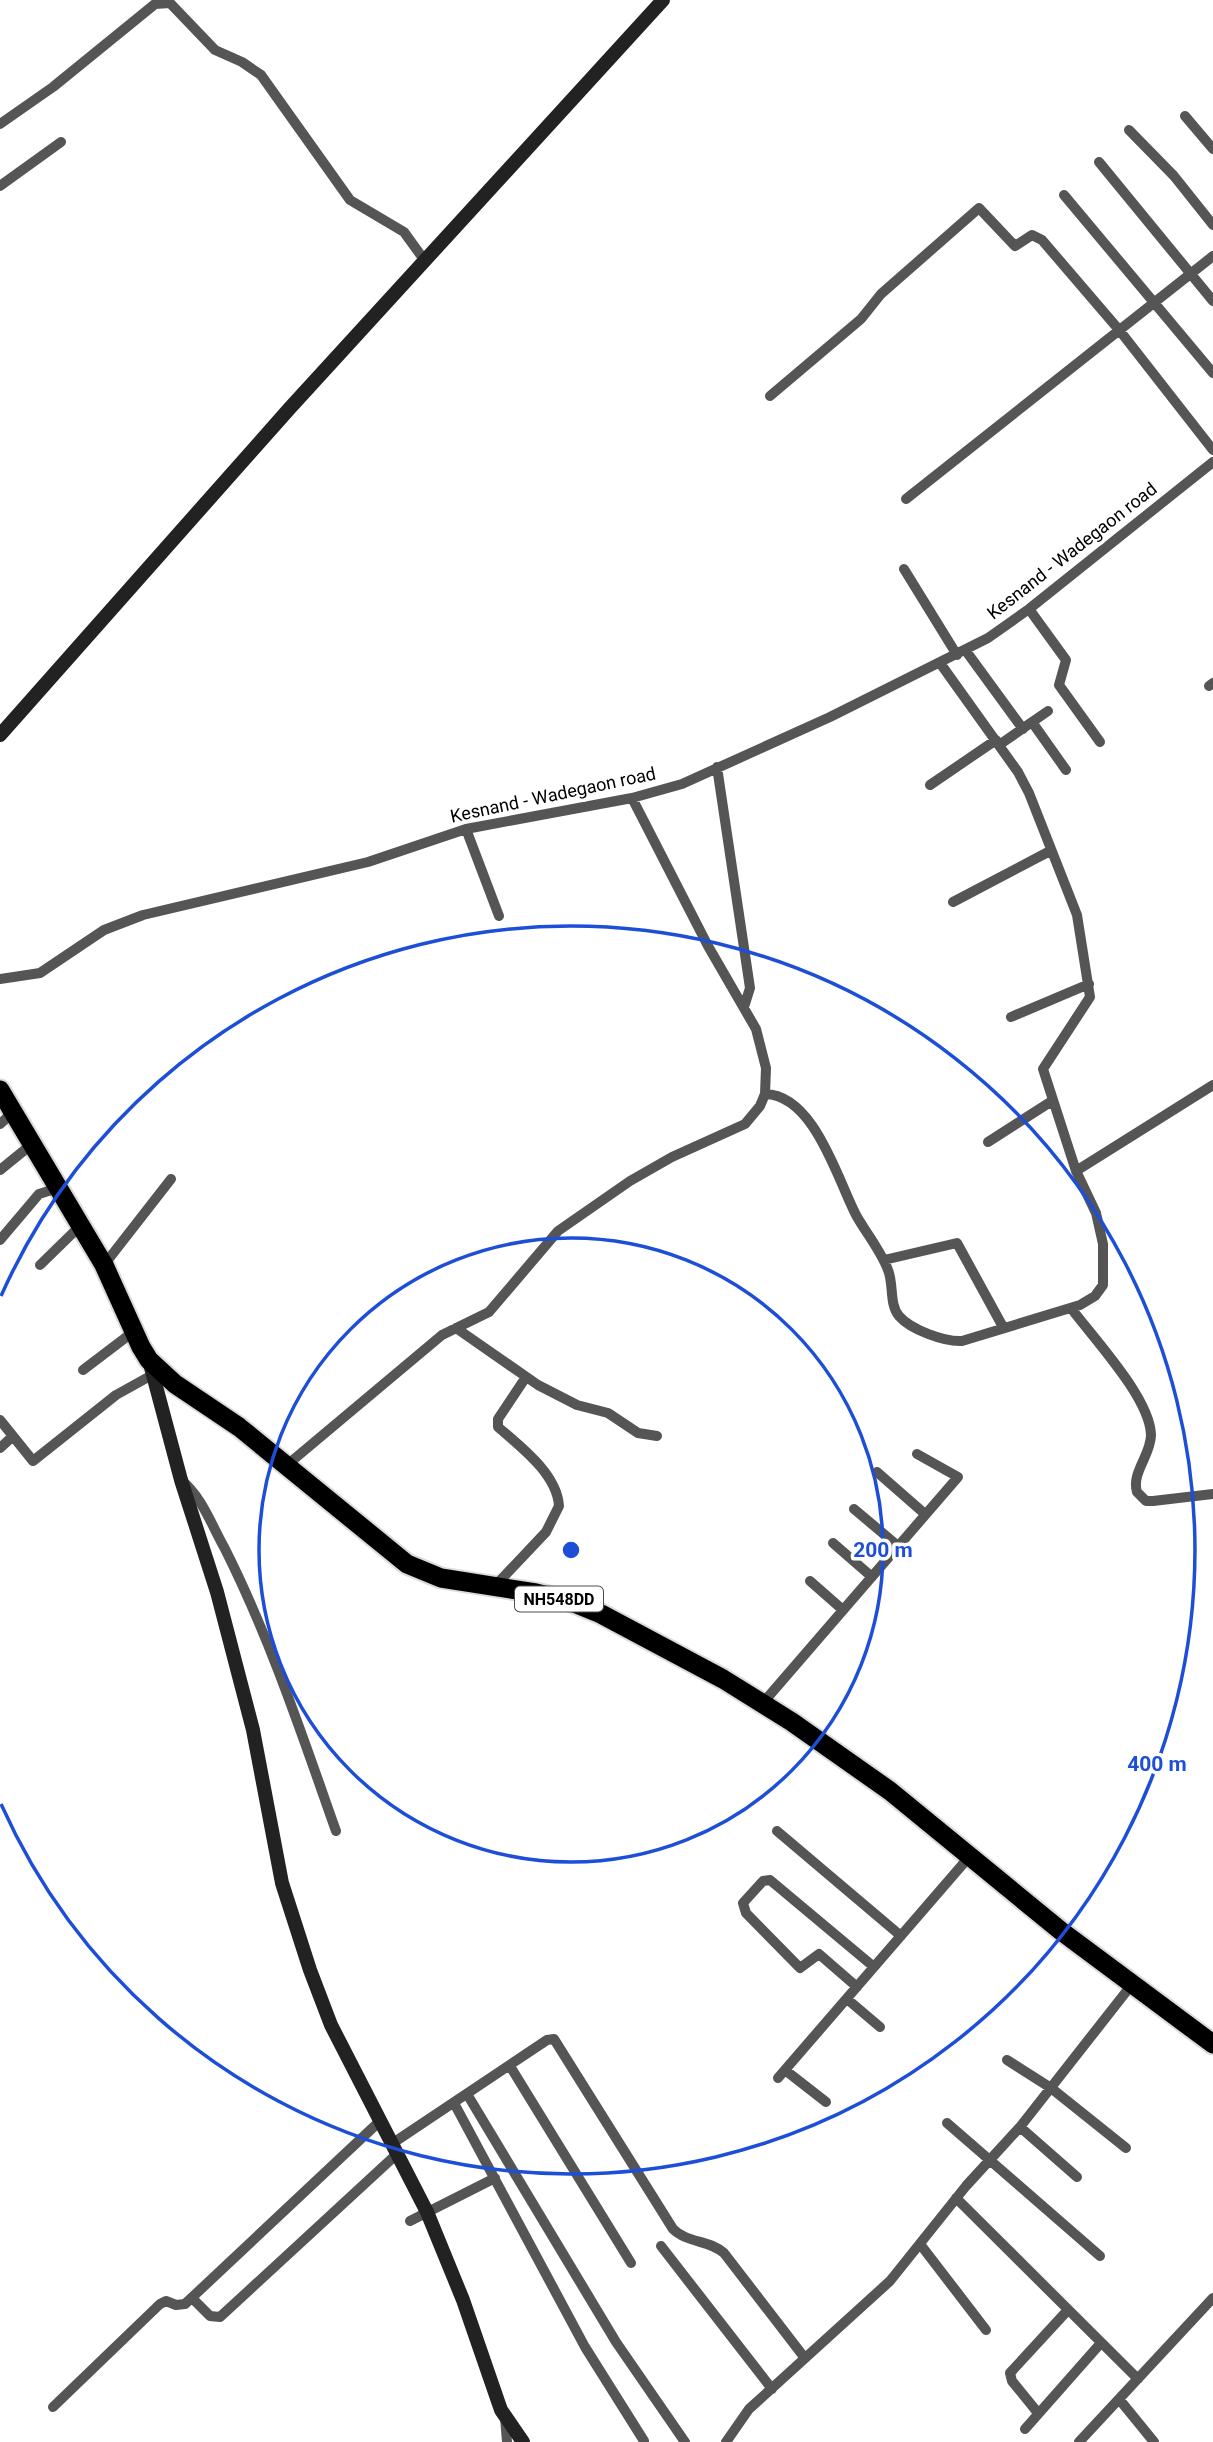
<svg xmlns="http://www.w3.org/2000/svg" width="1213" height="2442" viewBox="0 0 1213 2442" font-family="Roboto,sans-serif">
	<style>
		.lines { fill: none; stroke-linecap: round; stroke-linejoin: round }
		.highway-casing { stroke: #dbdbdb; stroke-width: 23 }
		.street { stroke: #555; stroke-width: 10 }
		.secondary { stroke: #222; stroke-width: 14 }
		.highway { stroke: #000; stroke-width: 19 }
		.ring { fill: none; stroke: #1d4ed8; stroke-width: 3.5 }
		.labels { text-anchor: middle; stroke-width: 7; stroke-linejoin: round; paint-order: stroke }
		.shield { fill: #fff; stroke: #4c4c4c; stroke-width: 2 }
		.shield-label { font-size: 16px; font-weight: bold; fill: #000 }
		.street-label { font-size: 18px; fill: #000; stroke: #fff }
		.centre { fill: #1d4ed8; stroke: #fff; stroke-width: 3.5 }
		.ring-label { font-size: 21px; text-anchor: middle; font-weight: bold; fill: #1d4ed8; stroke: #fff; stroke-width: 7; stroke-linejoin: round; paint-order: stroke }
	</style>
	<rect width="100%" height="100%" fill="#fff"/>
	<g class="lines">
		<g class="highway-casing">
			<path id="highway" d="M 0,1090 L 104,1265 L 141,1347 L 149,1360 L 175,1384 L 239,1427 L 407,1564 L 441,1578 L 536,1593 L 569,1601 L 601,1614 L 723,1679 L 792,1722 L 890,1791 L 1061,1931 L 1213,2044"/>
		</g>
		<path class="street" d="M 1185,116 L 1213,149
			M 0,124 L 53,87 L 155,4 L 170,3 L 215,50 L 242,62 L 261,75 L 350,200 L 404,232 L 425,261
			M 1129,130 L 1174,176 L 1213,225
			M 1099,162 L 1213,301
			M 0,186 L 61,142
			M 1064,195 L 1213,373
			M 770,396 L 861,319 L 881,294 L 979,208 L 1015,246 L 1032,235 L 1042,240 L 1120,331 L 1213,450
			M 906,499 L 1213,256
			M 904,569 L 957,655
			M 1029,609 L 1066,660 L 1059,685 L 1100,742
			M 966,651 L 1023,729
			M 1209,686 L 1213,683
			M 1032,722 L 1066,770
			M 999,745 L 1048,711
			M 717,767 L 750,988 L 744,1007
			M 930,785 L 996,740
			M 466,829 L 499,916
			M 953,902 L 1050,851
			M 0,979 L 40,973 L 104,930 L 143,915 L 368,862 L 466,829 L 632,798 L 682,784 L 830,717 L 988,638 L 1029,609 L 1213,462
			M 1011,1017 L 1089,984
			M 765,1094 C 814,1095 837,1178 856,1215 C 866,1233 881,1251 888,1270 C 894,1285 889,1304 899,1316 C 911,1330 945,1342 962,1341 L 1080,1305 L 1095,1296 L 1103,1285 L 1103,1244 L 1096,1213 L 1076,1171 L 1043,1069 L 1090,997 L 1077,915 L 1029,793 L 1018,772 L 940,663
			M 0,1124 L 13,1112
			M 988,1142 L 1052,1101
			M 0,1170 L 32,1144
			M 1076,1171 L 1213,1085
			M 0,1240 L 39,1194 L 58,1188
			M 884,1260 L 957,1243 L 1003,1327
			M 40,1265 L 81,1225
			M 104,1265 L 171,1179
			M 1071,1308 C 1094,1339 1150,1398 1151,1435 C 1151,1455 1131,1473 1137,1492 L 1146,1501 L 1153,1501 L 1213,1494
			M 456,1328 L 538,1385 L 577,1405 L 608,1413 L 638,1433 L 657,1436
			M 83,1370 L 133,1332
			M 0,1420 L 33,1461 L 116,1395 L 152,1375
			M 0,1448 L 13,1436
			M 287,1465 L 442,1335 L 489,1312 L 558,1231 L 630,1181 L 672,1157 L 745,1124 L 760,1106 L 765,1094 L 766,1068 L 756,1029 L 708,946 L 632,798
			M 877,1472 L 925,1514
			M 181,1480 C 202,1497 211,1524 224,1547 C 270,1638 302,1735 336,1831
			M 854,1509 L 898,1546
			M 833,1543 L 872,1577
			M 810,1581 L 843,1610
			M 494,1587 L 546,1532 L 559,1506 C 557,1474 521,1447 498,1427 L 498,1419 L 526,1377
			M 762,1704 L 958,1477 L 917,1454
			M 777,1831 L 901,1936
			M 857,1987 L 819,1954 L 800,1968 L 746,1913 L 743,1903 L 763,1881 L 770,1880 L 874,1967
			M 847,1999 L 880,2027
			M 1007,2060 L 1051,2088 L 1126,2148
			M 510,2066 L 631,2263
			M 785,2070 L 826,2102
			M 778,2078 L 969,1857
			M 467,2094 L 616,2342 L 685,2442
			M 454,2103 L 585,2347 L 644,2441
			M 947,2123 L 1100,2256
			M 1020,2127 L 1077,2177
			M 393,2143 L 547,2040 L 554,2039 L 673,2229 C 687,2243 710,2240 724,2253 L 804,2357
			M 956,2198 L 1138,2379
			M 410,2221 L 495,2178
			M 920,2244 L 986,2330
			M 661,2246 L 772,2389
			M 192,2298 L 210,2316 L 220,2317 L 398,2153
			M 1119,2399 L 1154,2442
			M 53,2407 L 160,2304 L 166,2301 L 176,2305 L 185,2304 L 381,2120
			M 1038,2413 L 1012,2381 L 1010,2373 L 1067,2311
			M 505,2417 L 507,2442
			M 1025,2429 L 1100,2344
			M 726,2442 L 749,2409 L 890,2281 L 966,2186 L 1020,2127 L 1133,1983
			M 1079,2442 L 1213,2298"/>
		<path class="secondary" d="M 0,735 L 289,409 L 663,0
			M 149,1360 L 181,1480 L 217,1592 L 253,1730 L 282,1883 L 310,1970 L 331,2025 L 427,2212 L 463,2300 L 501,2410 L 523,2442"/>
		<use href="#highway" class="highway"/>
	</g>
	<g class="ring">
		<circle cx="571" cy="1550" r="312"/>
		<path d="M1 1296A624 624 0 1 1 1 1804"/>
	</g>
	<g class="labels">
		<rect class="shield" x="515" y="1586.5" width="88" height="25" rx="5"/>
		<g class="shield-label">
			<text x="559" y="1605">NH548DD</text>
		</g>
		<g class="street-label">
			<text transform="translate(1072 551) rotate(-38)" y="6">Kesnand - Wadegaon road</text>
			<text transform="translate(553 795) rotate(-12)" y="6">Kesnand - Wadegaon road</text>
		</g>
	</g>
	<circle cx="571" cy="1550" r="10" class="centre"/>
	<g class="ring-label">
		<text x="883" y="1557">200 m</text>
		<text x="1157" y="1771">400 m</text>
	</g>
</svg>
